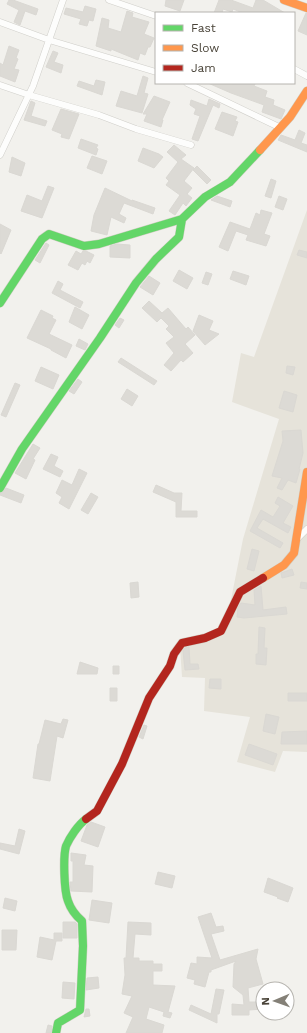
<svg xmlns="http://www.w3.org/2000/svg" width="307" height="1033" viewBox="0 0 307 1033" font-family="'Work Sans',sans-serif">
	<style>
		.residential { fill: #e6e3da }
		.building { fill: #dcdad5; stroke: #dad8d3 }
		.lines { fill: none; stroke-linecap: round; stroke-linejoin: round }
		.street-casing { stroke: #d0cfca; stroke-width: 7 }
		.fast-casing { stroke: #d1cec4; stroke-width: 9 }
		.slow-casing { stroke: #d1cec4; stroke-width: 9 }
		.jam-casing { stroke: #d1cec4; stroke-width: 9 }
		.street { stroke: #fdfdfc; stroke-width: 6 }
		.fast { stroke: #63d668; stroke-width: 8 }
		.slow { stroke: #ff974d; stroke-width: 8 }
		.jam { stroke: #b3261e; stroke-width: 8 }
	</style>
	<rect width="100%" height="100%" fill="#f2f1ed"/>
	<path class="residential" d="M 307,210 L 307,752 L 283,751 L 275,772 L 237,762 L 250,717 L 204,711 L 205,678 L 182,677 L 180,647 L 201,640 L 224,635 L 243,539 L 279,419 L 232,402 L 241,353 L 254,357 Z"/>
	<path class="building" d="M 9,0 L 13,0 L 38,9 L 36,15 L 25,11 L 20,25 L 14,22 L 19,10 L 7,4 Z
		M 166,0 L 184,0 L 180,11 L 165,6 Z
		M 219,0 L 231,0 L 253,8 L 256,0 L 263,0 L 285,13 L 243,13 L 233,9 L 232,12 L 223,9 L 222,13 L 214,13 Z
		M 85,6 L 96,9 L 93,21 L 89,20 L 87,26 L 79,24 L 81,19 L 64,14 L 66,8 L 83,12 Z
		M 127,11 L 133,13 L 132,17 L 149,22 L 144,34 L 154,38 L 150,47 L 148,47 L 145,55 L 140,53 L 138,60 L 111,49 L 111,51 L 96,46 L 102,18 L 109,20 L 108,28 L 121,32 Z
		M 306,13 L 307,13 L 307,35 L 298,31 Z
		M 9,46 L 19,50 L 16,58 L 18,59 L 14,69 L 19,70 L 15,82 L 0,76 L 0,63 L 3,65 Z
		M 53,51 L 58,53 L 54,62 L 63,65 L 61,73 L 46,67 Z
		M 143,76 L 148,78 L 144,93 L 148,94 L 142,113 L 116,106 L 121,91 L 137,96 Z
		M 96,80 L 105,82 L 102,95 L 77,86 L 79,81 L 94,86 Z
		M 208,83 L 255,84 L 254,86 L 267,91 L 265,97 L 274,100 L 273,105 L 285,110 L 281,119 L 262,112 L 264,105 L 231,93 Z
		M 154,96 L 170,102 L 162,120 L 163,120 L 161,127 L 144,121 L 147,114 L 143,114 Z
		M 209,99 L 220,104 L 219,108 L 213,105 L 198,141 L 192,139 L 200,116 L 194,114 L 196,109 L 190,105 L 191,100 L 207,106 Z
		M 31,101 L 35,103 L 31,116 L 47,121 L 45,126 L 24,120 Z
		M 61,109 L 79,114 L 69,139 L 61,137 L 62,134 L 52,130 Z
		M 222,112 L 237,117 L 235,121 L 238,122 L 233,136 L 215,129 Z
		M 299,130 L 305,133 L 301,143 L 307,145 L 307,152 L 278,140 L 281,135 L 295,140 Z
		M 81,139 L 98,145 L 96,148 L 98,149 L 96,155 L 78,148 Z
		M 174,145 L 186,155 L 181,159 L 194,168 L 184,181 L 192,188 L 187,194 L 192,198 L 186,206 L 183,203 L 175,215 L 169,211 L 180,195 L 166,185 L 169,181 L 166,178 L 178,162 L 167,152 Z
		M 143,148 L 159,154 L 163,157 L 154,168 L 138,161 Z
		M 92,156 L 107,161 L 102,174 L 87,168 Z
		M 12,157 L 25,163 L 21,176 L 9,172 Z
		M 197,166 L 211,180 L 207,184 L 193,170 Z
		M 271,179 L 276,181 L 271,198 L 265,196 Z
		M 48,186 L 54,188 L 42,218 L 21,211 L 27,195 L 42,201 Z
		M 105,188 L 132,201 L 132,200 L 155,208 L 153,214 L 124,203 L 119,214 L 126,218 L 124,223 L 111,217 L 107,235 L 91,231 L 94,215 Z
		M 217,196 L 232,201 L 230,207 L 211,200 Z
		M 279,196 L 287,199 L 283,210 L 275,207 Z
		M 261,210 L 272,213 L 264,234 L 270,236 L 266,246 L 246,240 L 248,235 L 236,231 L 228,251 L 219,247 L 230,222 L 250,229 L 256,213 L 260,215 Z
		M 0,224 L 11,230 L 1,254 L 0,253 Z
		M 46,243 L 49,245 L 40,263 L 35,260 Z
		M 117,244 L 130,245 L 130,258 L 110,257 L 110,246 Z
		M 299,250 L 307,252 L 307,258 L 297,255 Z
		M 76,251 L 81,254 L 83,251 L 86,251 L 94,255 L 90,263 L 87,261 L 85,265 L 82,263 L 78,270 L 68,265 Z
		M 179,270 L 193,278 L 187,289 L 173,281 Z
		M 233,271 L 249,276 L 246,285 L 230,279 Z
		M 206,272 L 212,274 L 208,285 L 202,283 Z
		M 149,276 L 160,283 L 153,295 L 140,287 Z
		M 58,281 L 63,284 L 60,290 L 83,302 L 80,308 L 52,293 Z
		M 149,301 L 162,313 L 168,308 L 186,329 L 188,327 L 195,335 L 185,344 L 193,353 L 183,362 L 181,360 L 171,371 L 164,365 L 174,353 L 166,343 L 174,337 L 166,329 L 169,326 L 161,318 L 157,322 L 142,308 Z
		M 75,307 L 89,315 L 82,329 L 69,322 Z
		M 41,310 L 53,316 L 52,318 L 56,320 L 49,334 L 72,345 L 66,358 L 51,350 L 51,349 L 27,338 Z
		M 199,315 L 213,321 L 209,330 L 219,334 L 205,345 L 193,331 Z
		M 120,318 L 124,320 L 119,328 L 115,325 Z
		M 79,339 L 88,344 L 85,350 L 76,346 Z
		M 121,358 L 157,381 L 154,385 L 118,362 Z
		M 287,366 L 295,367 L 293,375 L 286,373 Z
		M 41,367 L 59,375 L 53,389 L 35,381 Z
		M 78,379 L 82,382 L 74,394 L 69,391 Z
		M 15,383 L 20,385 L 6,417 L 1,415 Z
		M 127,389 L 138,396 L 132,406 L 121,399 Z
		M 284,391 L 297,395 L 293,412 L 279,408 Z
		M 301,430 L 303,453 L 299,469 L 300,469 L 296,483 L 288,480 L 282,490 L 277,488 L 282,478 L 272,476 L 283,441 L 282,431 Z
		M 33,444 L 40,448 L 33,459 L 35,460 L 26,479 L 15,473 Z
		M 51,454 L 58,457 L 54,466 L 63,471 L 60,477 L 43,469 Z
		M 79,469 L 87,473 L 69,509 L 59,503 L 62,497 L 56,493 L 62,480 L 72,485 Z
		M 156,485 L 174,493 L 182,493 L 181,511 L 197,511 L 197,517 L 176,517 L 176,502 L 153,492 Z
		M 6,488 L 24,495 L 21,503 L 0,495 L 0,493 L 3,492 Z
		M 91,493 L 98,497 L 88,514 L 81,510 Z
		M 278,497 L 293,506 L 283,523 L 291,527 L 288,533 L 263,519 L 257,528 L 283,543 L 280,548 L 250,531 L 261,510 L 273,517 L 280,506 L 275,503 Z
		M 252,549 L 259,551 L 254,571 L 247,569 Z
		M 292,569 L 294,575 L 282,578 L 281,573 Z
		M 138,582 L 139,597 L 131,598 L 130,583 Z
		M 301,582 L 307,583 L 307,589 L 300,588 Z
		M 261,586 L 263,610 L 286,607 L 287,614 L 244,618 L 237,617 L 238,608 L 241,603 L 255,605 L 254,590 Z
		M 259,627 L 265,628 L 264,648 L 267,648 L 266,665 L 256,664 L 256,654 L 258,654 Z
		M 189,647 L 190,664 L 198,664 L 199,669 L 185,670 L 183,651 L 185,648 Z
		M 80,662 L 98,668 L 97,674 L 77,674 Z
		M 113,666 L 119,666 L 119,674 L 113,674 Z
		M 210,679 L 221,679 L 221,689 L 209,688 Z
		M 110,688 L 117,688 L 117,701 L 110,701 Z
		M 288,693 L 307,693 L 307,701 L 288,701 Z
		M 266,714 L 279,717 L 275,734 L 263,731 Z
		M 63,719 L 68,720 L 63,738 L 57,736 L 50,781 L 33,778 L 38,744 L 39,744 L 45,720 L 61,724 Z
		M 144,725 L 147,726 L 143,739 L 139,737 Z
		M 307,731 L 307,744 L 281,744 L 282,732 Z
		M 249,744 L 277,754 L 273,765 L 245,755 Z
		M 91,822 L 105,827 L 98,847 L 81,841 L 87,825 Z
		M 19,829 L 25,831 L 19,854 L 0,849 L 0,843 L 15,846 Z
		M 71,853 L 86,855 L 84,865 L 93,866 L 92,892 L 71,891 L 70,882 L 73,882 L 73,861 L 71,861 Z
		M 158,872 L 175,876 L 172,888 L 155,884 Z
		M 268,878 L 293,888 L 288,902 L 277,898 L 278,897 L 264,892 Z
		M 5,898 L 17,901 L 15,911 L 3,908 Z
		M 92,900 L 112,903 L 109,923 L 89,920 Z
		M 211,913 L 216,927 L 223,926 L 224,931 L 211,934 L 220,960 L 258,949 L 256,959 L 263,984 L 248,988 L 249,1002 L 263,1002 L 263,1009 L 249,1010 L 249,1015 L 232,1015 L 232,1004 L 244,1005 L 243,995 L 233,987 L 234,964 L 236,961 L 211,970 L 211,972 L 209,972 L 205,987 L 194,984 L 195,980 L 187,978 L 191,963 L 197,964 L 197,957 L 212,958 L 198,917 Z
		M 63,922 L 75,922 L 77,924 L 77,938 L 63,938 Z
		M 128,922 L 151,923 L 151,935 L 135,934 L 133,958 L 139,958 L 139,961 L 153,961 L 153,964 L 162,964 L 162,971 L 153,971 L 153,985 L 175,986 L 168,1012 L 172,1013 L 170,1018 L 163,1016 L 164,1012 L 149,1007 L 146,1019 L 164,1025 L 162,1033 L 126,1033 L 133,1017 L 124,1013 L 132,996 L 122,994 L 125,975 L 124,958 L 126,958 Z
		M 2,930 L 17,930 L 16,950 L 2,950 Z
		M 54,933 L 62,933 L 62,941 L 56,941 L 52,960 L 37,957 L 40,937 L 54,940 Z
		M 98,977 L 99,988 L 86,990 L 87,978 Z
		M 63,982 L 75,983 L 74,999 L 62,998 Z
		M 216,989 L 224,990 L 219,1014 L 217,1014 L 217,1023 L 189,1010 L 191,1005 L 211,1014 Z
		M 86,1009 L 89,1009 L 90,1016 L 84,1017 Z
		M 48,1025 L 52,1026 L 51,1033 L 46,1033 Z"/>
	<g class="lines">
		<g class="street-casing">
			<path id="street" d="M 109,0 L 156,16
				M 0,22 L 49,40 L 156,72
				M 294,69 L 307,76
				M 187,83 L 281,128
				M 0,85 L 29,95 L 99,115 L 136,129 L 191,145
				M 0,155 L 33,86 L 63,0
				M 297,539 L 307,529"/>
		</g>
		<g class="fast-casing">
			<path id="fast" d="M 0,303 L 42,239 L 49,234 L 84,246 L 99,244 L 182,219 L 205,197 L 230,182 L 260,150
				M 0,488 L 22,449 L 100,338 L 136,283 L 156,259 L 179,237 L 182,219
				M 56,1033 L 58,1023 L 80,1010 L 83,946 L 82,921 C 75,915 71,910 68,901 C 64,891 63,856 66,846 C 70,837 78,825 86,819"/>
		</g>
		<g class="slow-casing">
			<path id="slow" d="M 284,0 L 307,8
				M 260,150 L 290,117 L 307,91
				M 263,578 L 284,565 L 294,553 L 307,472"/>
		</g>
		<g class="jam-casing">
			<path id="jam" d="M 86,819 L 97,811 L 122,764 L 149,698 L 170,666 L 174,654 L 182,643 L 205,638 L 221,631 L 240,592 L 263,578"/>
		</g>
		<use href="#street" class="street"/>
		<use href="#fast" class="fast"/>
		<use href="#slow" class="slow"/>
		<use href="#jam" class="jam"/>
	</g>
	<rect x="155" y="12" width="140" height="72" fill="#ffffff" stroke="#b6b4af"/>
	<rect x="163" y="25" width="20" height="6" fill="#63d668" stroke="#b6b4af"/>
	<text x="191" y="32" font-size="12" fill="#494338">Fast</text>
	<rect x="163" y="45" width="20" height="6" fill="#ff974d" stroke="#b6b4af"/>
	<text x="191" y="52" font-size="12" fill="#494338">Slow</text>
	<rect x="163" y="65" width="20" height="6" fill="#b3261e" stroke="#b6b4af"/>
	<text x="191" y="72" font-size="12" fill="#494338">Jam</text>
	<g transform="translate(275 1001) rotate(268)"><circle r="19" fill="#ffffff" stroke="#b6b4af"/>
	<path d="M0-3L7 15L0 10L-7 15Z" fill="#848077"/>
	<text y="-6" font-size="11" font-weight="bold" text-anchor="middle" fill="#494338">N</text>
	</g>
</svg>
